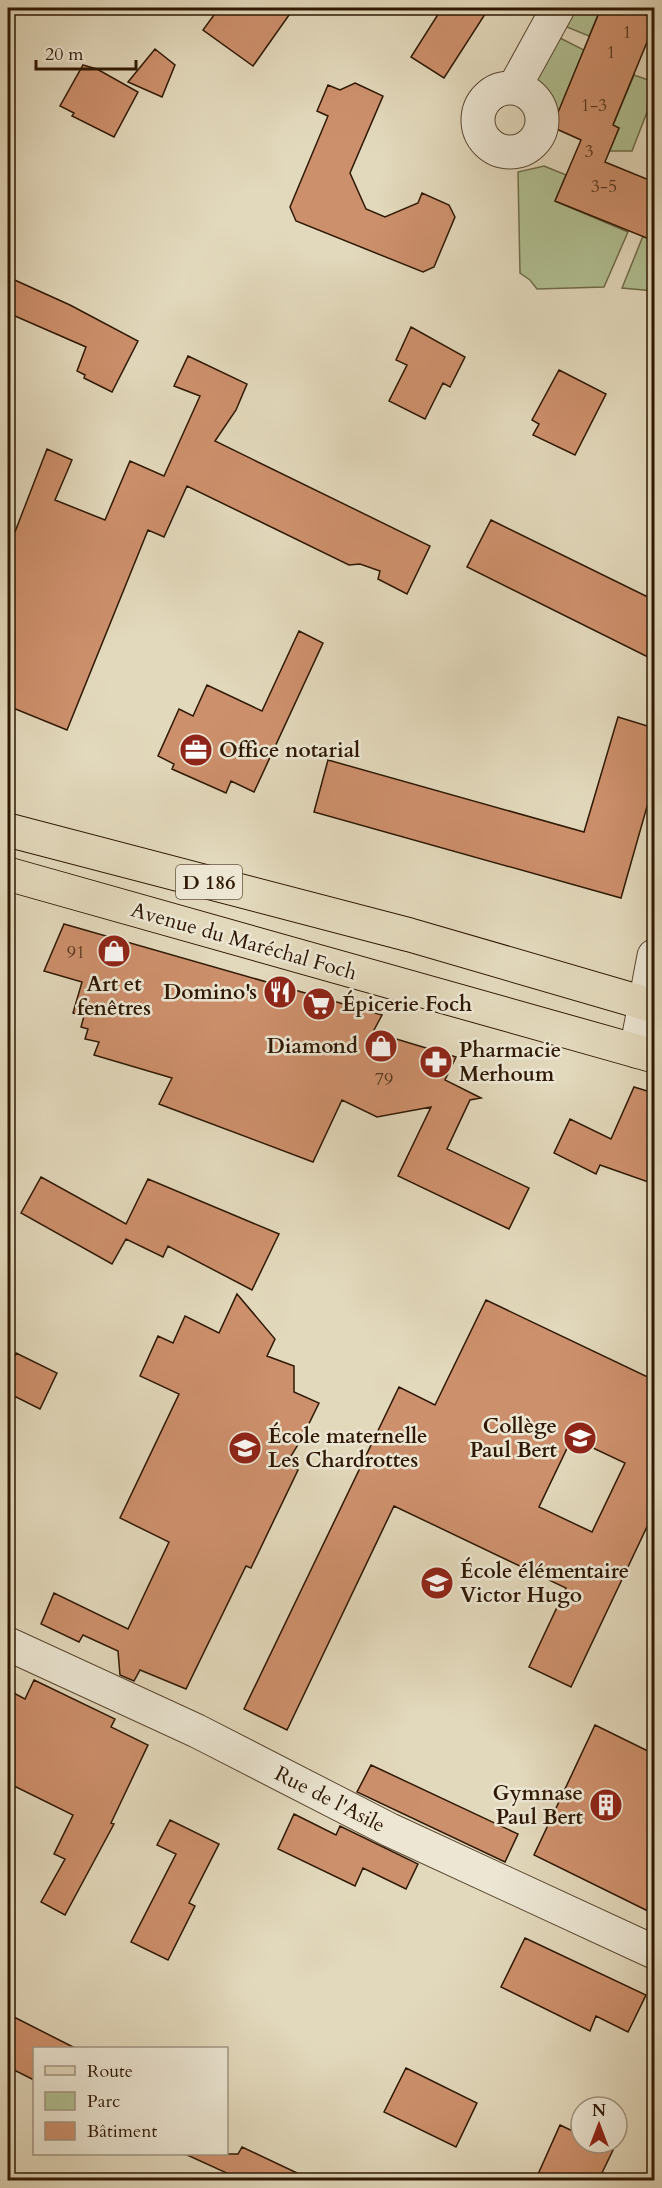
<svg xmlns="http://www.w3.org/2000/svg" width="662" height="2188" viewBox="0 0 662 2188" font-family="Cardo,serif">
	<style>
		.green { fill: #b0bf92; stroke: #6f6c4a; stroke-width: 1.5 }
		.building { fill: #cd906c; stroke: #2e1803; stroke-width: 1.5; fill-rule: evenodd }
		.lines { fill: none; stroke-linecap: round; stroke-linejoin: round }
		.minor-casing { stroke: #5b4831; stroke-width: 35 }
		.major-casing { stroke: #2e1803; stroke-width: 35 }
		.minor { stroke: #ece6d3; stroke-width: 33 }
		.major { stroke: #e2d8bb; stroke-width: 33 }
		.labels { text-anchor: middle; stroke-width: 5; stroke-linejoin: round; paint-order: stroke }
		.number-label { font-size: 18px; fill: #56361d }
		.shield { fill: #ece6d3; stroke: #675641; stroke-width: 1.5 }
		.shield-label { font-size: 20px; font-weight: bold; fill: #2e1803 }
		.poi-label { font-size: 21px; font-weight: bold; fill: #2e1803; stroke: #ece6d3; text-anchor: start }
		.street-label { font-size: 21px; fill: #2e1803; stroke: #ece6d3 }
	</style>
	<rect width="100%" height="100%" fill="#e2d8bb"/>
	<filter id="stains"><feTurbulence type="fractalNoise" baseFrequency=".00333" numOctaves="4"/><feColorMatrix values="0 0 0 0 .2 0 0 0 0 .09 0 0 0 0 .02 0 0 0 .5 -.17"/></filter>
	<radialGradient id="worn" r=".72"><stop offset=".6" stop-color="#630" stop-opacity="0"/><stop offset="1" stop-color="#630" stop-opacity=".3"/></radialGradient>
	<path class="green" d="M 573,8 L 601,8 L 589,36 L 562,25 Z
		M 554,35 L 584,50 L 552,127 L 548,96 L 536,80 Z
		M 634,75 L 654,82 L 654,94 L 632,151 L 609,151 L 619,128 L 613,125 Z
		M 544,166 L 566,175 L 555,201 L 628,232 L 604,287 L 537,289 L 530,280 L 520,273 L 518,172 Z
		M 643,236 L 654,241 L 654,291 L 622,288 Z"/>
	<path class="building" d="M 219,8 L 294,8 L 253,66 L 203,30 Z
		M 442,8 L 489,8 L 444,78 L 411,57 Z
		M 601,8 L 629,8 L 654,18 L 654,25 L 613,125 L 619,128 L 605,162 L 654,182 L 654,241 L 555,201 L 581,140 L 552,127 Z
		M 155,49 L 175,65 L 162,97 L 128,82 Z
		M 83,65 L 97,69 L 138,92 L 114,137 L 72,116 L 74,113 L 60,106 Z
		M 355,83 L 383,96 L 350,173 L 366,209 L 385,217 L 418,203 L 422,193 L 449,205 L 455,217 L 434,267 L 423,272 L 296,221 L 290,207 L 328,116 L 317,111 L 328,85 L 340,90 Z
		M 8,277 L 70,305 L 138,341 L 112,392 L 84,378 L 85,375 L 77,371 L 86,347 L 8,313 Z
		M 411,327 L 465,357 L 450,387 L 443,383 L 425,419 L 389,401 L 407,365 L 396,360 Z
		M 188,356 L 247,384 L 236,410 L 215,441 L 430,546 L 407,594 L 378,579 L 380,571 L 360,564 L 349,565 L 187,486 L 164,537 L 148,530 L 67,730 L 8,706 L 8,550 L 47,449 L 72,460 L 55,500 L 105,520 L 130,461 L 164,476 L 200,396 L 174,386 Z
		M 559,370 L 606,394 L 575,455 L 533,435 L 539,424 L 532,420 Z
		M 491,520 L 654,600 L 654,660 L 467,567 Z
		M 299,631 L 323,643 L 254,792 L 231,781 L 226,793 L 172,769 L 174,764 L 158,756 L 179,709 L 193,716 L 207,685 L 262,711 Z
		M 618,717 L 654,728 L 654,782 L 621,898 L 314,812 L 328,760 L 584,832 Z
		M 64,924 L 382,1015 L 373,1032 L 456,1057 L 445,1080 L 481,1098 L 470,1100 L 447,1149 L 529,1188 L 509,1229 L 398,1176 L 431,1107 L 377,1117 L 342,1100 L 313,1162 L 159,1104 L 172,1078 L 94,1055 L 99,1042 L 85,1039 L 88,1029 L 81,1027 L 84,1016 L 73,1013 L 82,982 L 44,971 Z
		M 634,1087 L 654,1093 L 654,1184 L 600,1165 L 596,1174 L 554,1153 L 570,1119 L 611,1139 Z
		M 41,1177 L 126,1224 L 148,1179 L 279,1234 L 252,1290 L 168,1246 L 163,1257 L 126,1239 L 112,1264 L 21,1213 Z
		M 237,1294 L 275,1339 L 267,1356 L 294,1366 L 294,1392 L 319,1403 L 301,1440 L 286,1464 L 298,1470 L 251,1568 L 246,1566 L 186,1689 L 140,1670 L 134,1681 L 120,1675 L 118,1651 L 83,1635 L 79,1642 L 41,1624 L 54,1593 L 128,1629 L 169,1542 L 120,1518 L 179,1394 L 140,1376 L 158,1336 L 173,1343 L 185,1316 L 219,1333 Z
		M 486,1300 L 654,1380 L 654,1512 L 571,1687 L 529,1667 L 566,1588 L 394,1506 L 287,1730 L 244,1709 L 399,1387 L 435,1405 ZM 572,1438 L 625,1463 L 592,1532 L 539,1507 Z
		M 16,1353 L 57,1373 L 40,1409 L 8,1393 L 8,1371 Z
		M 34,1680 L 115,1719 L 111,1727 L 148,1745 L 111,1823 L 114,1824 L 65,1915 L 41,1902 L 65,1859 L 54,1854 L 73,1815 L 8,1783 L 8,1690 L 25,1699 Z
		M 595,1725 L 654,1754 L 654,1914 L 534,1855 Z
		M 371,1765 L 518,1834 L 505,1862 L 357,1792 Z
		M 294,1814 L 336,1835 L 340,1826 L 418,1864 L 406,1889 L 363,1868 L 355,1886 L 278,1849 Z
		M 170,1820 L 219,1844 L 189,1903 L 195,1906 L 168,1960 L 131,1942 L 176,1854 L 157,1845 Z
		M 525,1938 L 646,1995 L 628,2032 L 596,2016 L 590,2031 L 501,1987 Z
		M 8,2014 L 77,2049 L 34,2049 L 34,2080 L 8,2067 Z
		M 406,2068 L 477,2103 L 456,2147 L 384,2112 Z
		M 560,2125 L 581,2135 L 581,2143 L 598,2143 L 613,2150 L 598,2181 L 535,2181 Z
		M 242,2147 L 314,2181 L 225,2181 L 229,2174 L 185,2154 L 238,2154 Z"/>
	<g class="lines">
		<g class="minor-casing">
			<path id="minor" d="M478 120a32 32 0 1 1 64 0a32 32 0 1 1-64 0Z
				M 514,88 L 558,8
				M 636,1051 L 654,956
				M 8,1644 L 197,1731 L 390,1830 L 654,1952"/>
		</g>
		<g class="major-casing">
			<path id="major" d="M 8,830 L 410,935 L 654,1006
				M 8,874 L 654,1056"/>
		</g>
		<use href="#minor" class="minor"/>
		<use href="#major" class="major"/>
	</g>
	<defs>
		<g id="office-disc" transform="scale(1.725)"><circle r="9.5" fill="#8f2418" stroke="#ece6d3"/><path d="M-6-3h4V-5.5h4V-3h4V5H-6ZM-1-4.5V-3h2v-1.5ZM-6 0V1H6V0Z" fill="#fff"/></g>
		<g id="shop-disc" transform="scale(1.725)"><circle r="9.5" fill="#8f2418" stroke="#ece6d3"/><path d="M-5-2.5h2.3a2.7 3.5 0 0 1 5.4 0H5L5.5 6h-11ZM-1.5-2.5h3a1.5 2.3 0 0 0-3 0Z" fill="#fff"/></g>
		<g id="restaurant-disc" transform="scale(1.725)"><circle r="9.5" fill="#8f2418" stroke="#ece6d3"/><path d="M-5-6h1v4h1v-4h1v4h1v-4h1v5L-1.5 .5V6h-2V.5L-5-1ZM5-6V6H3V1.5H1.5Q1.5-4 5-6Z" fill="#fff"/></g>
		<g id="supermarket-disc" transform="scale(1.725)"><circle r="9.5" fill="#8f2418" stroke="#ece6d3"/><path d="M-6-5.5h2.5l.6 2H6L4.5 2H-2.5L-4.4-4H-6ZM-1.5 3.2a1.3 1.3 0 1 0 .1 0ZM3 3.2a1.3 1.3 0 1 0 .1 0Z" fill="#fff"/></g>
		<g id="pharmacy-disc" transform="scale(1.725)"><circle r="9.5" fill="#8f2418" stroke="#ece6d3"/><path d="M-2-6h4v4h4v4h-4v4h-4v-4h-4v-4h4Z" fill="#fff"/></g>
		<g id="school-disc" transform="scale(1.725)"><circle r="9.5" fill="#8f2418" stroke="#ece6d3"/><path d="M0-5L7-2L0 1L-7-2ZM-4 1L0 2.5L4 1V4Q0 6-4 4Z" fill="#fff"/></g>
		<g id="building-disc" transform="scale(1.725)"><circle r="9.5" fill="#8f2418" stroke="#ece6d3"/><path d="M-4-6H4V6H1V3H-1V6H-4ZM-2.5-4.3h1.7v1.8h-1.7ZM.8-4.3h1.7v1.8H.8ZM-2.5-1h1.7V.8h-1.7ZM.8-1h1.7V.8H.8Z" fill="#fff"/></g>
	</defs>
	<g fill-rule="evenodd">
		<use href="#office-disc" x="196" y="750"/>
		<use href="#shop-disc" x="114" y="951"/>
		<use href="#restaurant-disc" x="280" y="992"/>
		<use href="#supermarket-disc" x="319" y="1004"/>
		<use href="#shop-disc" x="381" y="1046"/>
		<use href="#pharmacy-disc" x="436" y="1062"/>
		<use href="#school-disc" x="580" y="1438"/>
		<use href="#school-disc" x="245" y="1448"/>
		<use href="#school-disc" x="437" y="1583"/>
		<use href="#building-disc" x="606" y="1805"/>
	</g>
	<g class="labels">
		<g class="number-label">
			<text x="627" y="38">1</text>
			<text x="611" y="58">1</text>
			<text x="594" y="111">1-3</text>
			<text x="589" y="157">3</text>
			<text x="604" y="192">3-5</text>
			<text x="76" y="958">91</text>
			<text x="384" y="1085">79</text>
		</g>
		<rect class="shield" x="176" y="865" width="66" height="34" rx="4.5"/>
		<g class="shield-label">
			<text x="209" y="889">D 186</text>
		</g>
		<g class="poi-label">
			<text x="219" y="757">Office notarial</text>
			<text x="114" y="991" text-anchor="middle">Art et<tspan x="114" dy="24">fenêtres</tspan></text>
			<text x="257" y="999" text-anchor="end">Domino's</text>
			<text x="342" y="1011">Épicerie Foch</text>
			<text x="358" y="1053" text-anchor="end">Diamond</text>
			<text x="459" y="1057">Pharmacie<tspan x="459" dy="24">Merhoum</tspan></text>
			<text x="557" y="1433" text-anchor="end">Collège<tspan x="557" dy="24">Paul Bert</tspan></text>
			<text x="268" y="1443">École maternelle<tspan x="268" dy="24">Les Chardrottes</tspan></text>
			<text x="460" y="1578">École élémentaire<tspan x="460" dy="24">Victor Hugo</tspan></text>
			<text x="583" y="1800" text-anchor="end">Gymnase<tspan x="583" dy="24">Paul Bert</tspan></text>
		</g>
		<g class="street-label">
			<text transform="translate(244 941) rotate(16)" y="7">Avenue du Maréchal Foch</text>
			<text transform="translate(330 1799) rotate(27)" y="7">Rue de l'Asile</text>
		</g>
	</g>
	<rect width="662" height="2188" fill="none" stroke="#e2d8bb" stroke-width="30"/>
	<rect x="9" y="9" width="644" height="2170" fill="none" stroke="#2e1803" stroke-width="3"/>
	<rect x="15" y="15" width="632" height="2158" fill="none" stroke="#2e1803" stroke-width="1.5"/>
	<rect x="33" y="2047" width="195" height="108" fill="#ece6d3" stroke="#a09480" stroke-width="1.5"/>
	<rect x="45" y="2066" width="30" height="9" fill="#e2d8bb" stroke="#a09480" stroke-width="1.5"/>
	<text x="87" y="2077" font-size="18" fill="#2e1803">Route</text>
	<rect x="45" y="2092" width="30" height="18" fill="#b0bf92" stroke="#a09480" stroke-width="1.5"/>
	<text x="87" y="2107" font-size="18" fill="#2e1803">Parc</text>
	<rect x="45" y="2122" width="30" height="18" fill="#cd906c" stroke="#a09480" stroke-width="1.5"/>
	<text x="87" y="2137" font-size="18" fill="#2e1803">Bâtiment</text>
	<g transform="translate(599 2125)"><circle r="28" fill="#ece6d3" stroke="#a09480" stroke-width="1.5"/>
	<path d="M0-4.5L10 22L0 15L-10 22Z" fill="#8f2418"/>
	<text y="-9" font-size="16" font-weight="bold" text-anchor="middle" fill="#2e1803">N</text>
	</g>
	<path d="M36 60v9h100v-9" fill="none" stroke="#2e1803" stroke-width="3"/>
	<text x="45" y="60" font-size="18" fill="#2e1803" stroke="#ece6d3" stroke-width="4.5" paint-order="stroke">20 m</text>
	<rect width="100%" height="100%" filter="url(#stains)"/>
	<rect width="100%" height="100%" fill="url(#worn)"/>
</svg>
